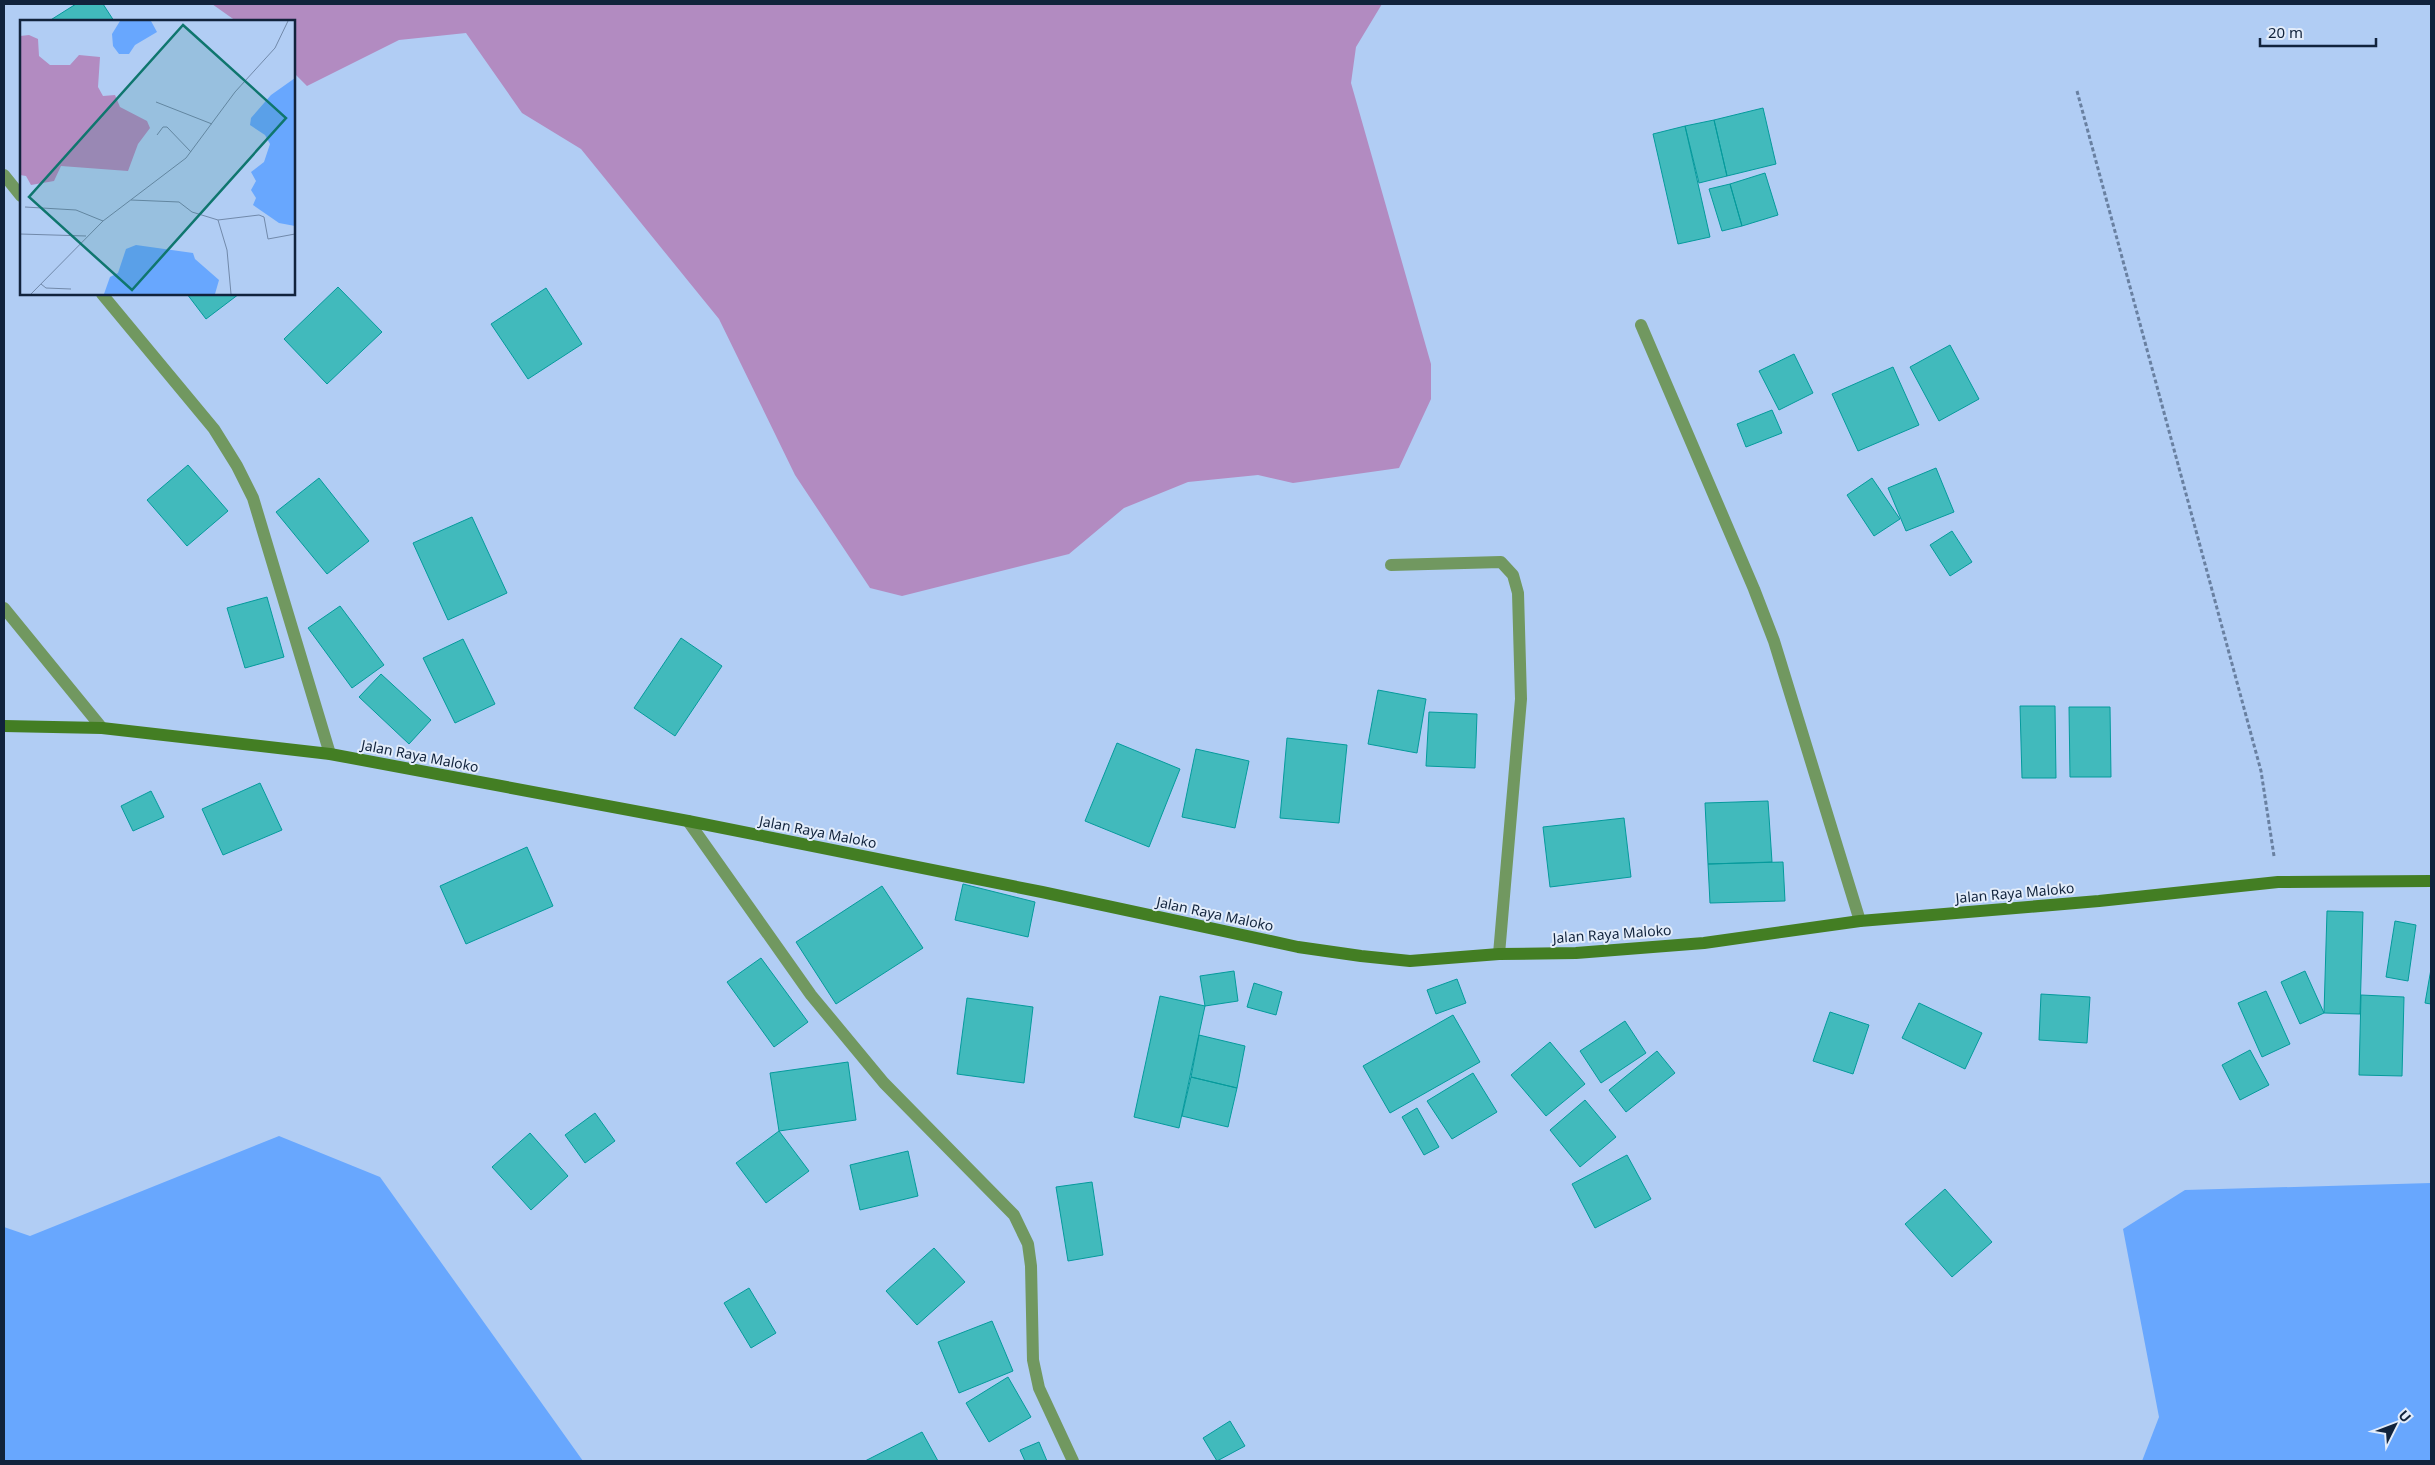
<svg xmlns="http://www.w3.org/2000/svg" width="2435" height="1465" viewBox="0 0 2435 1465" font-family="'Noto Sans',sans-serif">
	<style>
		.green { fill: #b28bc1 }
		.water { fill: #68a7fe }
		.building { fill: #41babc; stroke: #059a9c }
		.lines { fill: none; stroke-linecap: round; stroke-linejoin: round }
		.path { stroke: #6980a1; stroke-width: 3; stroke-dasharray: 4 2.5; stroke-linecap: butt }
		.lane { stroke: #719860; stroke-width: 12 }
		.street { stroke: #719860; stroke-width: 12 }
		.secondary { stroke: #437e23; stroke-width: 12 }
		.labels { text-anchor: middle; stroke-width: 4; stroke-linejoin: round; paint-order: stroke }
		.street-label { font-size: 14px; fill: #11233c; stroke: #e2ecfa }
		.inset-road { fill: none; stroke: #7189aa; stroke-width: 1 }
		.view { fill: #0f766e; fill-opacity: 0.15; stroke: #0f766e; stroke-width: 2.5 }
		.inset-edge { fill: none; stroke: #11233c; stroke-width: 2.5 }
	</style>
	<rect width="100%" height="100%" fill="#b1cdf4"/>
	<path class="green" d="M 212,4 L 1382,4 L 1356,47 L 1351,83 L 1431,364 L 1431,399 L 1399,468 L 1293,483 L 1258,475 L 1188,482 L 1124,508 L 1069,554 L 902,596 L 870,588 L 795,475 L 719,319 L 581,149 L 522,113 L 466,33 L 399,40 L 307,86 L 294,73 L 294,21 L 236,21 Z"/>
	<path class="water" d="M 279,1136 L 380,1177 L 583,1461 L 4,1461 L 4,1227 L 30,1236 Z
		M 2431,1183 L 2431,1461 L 2142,1461 L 2159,1417 L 2123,1229 L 2185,1190 Z"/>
	<path class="building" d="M 76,4 L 103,4 L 114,21 L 49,21 Z
		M 1763,108 L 1776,164 L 1727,176 L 1714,120 Z
		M 1714,120 L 1727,176 L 1699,183 L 1685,126 Z
		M 1685,126 L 1710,237 L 1678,244 L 1653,134 Z
		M 1765,173 L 1778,215 L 1742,226 L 1730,184 Z
		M 1730,184 L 1742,226 L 1722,231 L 1709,189 Z
		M 338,287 L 382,332 L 327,384 L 284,339 Z
		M 546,288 L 582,344 L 528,379 L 491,324 Z
		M 187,294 L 239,294 L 206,319 Z
		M 1950,345 L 1979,399 L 1939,421 L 1910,367 Z
		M 1794,354 L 1813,393 L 1779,410 L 1759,371 Z
		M 1893,367 L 1919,425 L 1858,451 L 1832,394 Z
		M 1772,410 L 1782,433 L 1746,447 L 1737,424 Z
		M 188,465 L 228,511 L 187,546 L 147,500 Z
		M 1936,468 L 1954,512 L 1906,531 L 1888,488 Z
		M 319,478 L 369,541 L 327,574 L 276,512 Z
		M 1872,478 L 1900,519 L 1874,536 L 1847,495 Z
		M 472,517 L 507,593 L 448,620 L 413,543 Z
		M 1952,531 L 1972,562 L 1950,576 L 1930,545 Z
		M 267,597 L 284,657 L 245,668 L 227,608 Z
		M 340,606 L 384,665 L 352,688 L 308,628 Z
		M 681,638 L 722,666 L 675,736 L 634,708 Z
		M 463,639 L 495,704 L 455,723 L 423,658 Z
		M 381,674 L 431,720 L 409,744 L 359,697 Z
		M 1378,690 L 1426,699 L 1417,753 L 1368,744 Z
		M 2020,706 L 2055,706 L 2056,778 L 2022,778 Z
		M 2069,707 L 2110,707 L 2111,777 L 2070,777 Z
		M 1429,712 L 1477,714 L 1475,768 L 1426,766 Z
		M 1287,738 L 1347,745 L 1339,823 L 1280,818 Z
		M 1117,743 L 1180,769 L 1149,847 L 1085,821 Z
		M 1196,749 L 1249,761 L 1235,828 L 1182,817 Z
		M 260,783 L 282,830 L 223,855 L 202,809 Z
		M 151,791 L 164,817 L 133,831 L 121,806 Z
		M 1768,801 L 1772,862 L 1708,864 L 1705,803 Z
		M 1624,818 L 1631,877 L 1550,887 L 1543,827 Z
		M 527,847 L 553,906 L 466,944 L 440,886 Z
		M 1783,862 L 1785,901 L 1710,903 L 1708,864 Z
		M 963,884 L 1035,902 L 1028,937 L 955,920 Z
		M 882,886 L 923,948 L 836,1004 L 796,942 Z
		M 2327,911 L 2363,912 L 2360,1014 L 2324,1013 Z
		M 2395,921 L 2416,925 L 2408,981 L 2386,977 Z
		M 761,958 L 808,1022 L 774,1047 L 727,982 Z
		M 2431,969 L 2431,1004 L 2425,1003 Z
		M 1234,971 L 1238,1001 L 1205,1006 L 1200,976 Z
		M 2305,971 L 2324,1013 L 2300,1024 L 2281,982 Z
		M 1457,979 L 1466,1003 L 1436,1014 L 1427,990 Z
		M 1254,983 L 1282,992 L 1276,1015 L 1247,1007 Z
		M 2266,991 L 2290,1044 L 2262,1057 L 2238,1003 Z
		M 2041,994 L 2090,997 L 2087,1043 L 2039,1040 Z
		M 2361,995 L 2404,997 L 2402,1076 L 2359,1075 Z
		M 1160,996 L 1205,1006 L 1179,1128 L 1134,1117 Z
		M 967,998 L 1033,1007 L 1024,1083 L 957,1074 Z
		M 1919,1003 L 1982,1033 L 1965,1069 L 1902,1038 Z
		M 1830,1012 L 1869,1025 L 1853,1074 L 1813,1061 Z
		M 1453,1015 L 1480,1062 L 1390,1113 L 1363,1066 Z
		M 1625,1021 L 1646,1053 L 1601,1083 L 1580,1051 Z
		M 1199,1035 L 1245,1046 L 1237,1088 L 1191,1077 Z
		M 1550,1042 L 1585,1084 L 1546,1116 L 1511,1075 Z
		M 2250,1050 L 2269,1085 L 2240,1100 L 2222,1065 Z
		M 1657,1051 L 1675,1073 L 1626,1112 L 1609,1090 Z
		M 848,1062 L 856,1120 L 779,1131 L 770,1073 Z
		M 1473,1073 L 1497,1112 L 1452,1139 L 1427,1101 Z
		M 1191,1077 L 1237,1088 L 1228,1127 L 1182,1116 Z
		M 1585,1100 L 1616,1137 L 1580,1167 L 1550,1130 Z
		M 1417,1108 L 1439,1147 L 1424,1155 L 1402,1117 Z
		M 595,1113 L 615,1141 L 585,1163 L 565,1135 Z
		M 779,1131 L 809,1171 L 766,1203 L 736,1163 Z
		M 530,1133 L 568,1176 L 531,1210 L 492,1167 Z
		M 908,1151 L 918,1196 L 860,1210 L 850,1165 Z
		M 1627,1155 L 1651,1199 L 1595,1228 L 1572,1184 Z
		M 1092,1182 L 1103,1255 L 1068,1261 L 1056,1187 Z
		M 1945,1189 L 1992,1242 L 1952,1277 L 1905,1224 Z
		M 934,1248 L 965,1282 L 917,1325 L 886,1291 Z
		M 749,1288 L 776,1333 L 751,1348 L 724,1303 Z
		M 992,1321 L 1013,1371 L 959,1393 L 938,1342 Z
		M 1008,1377 L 1031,1417 L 989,1442 L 966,1403 Z
		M 1230,1421 L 1245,1446 L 1217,1461 L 1203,1438 Z
		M 922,1432 L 938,1461 L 865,1461 Z
		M 1039,1442 L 1047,1461 L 1025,1461 L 1020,1450 Z"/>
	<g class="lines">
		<path class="path" d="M 2077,91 L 2261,771 L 2274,856"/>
		<path class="lane" d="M 1391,565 L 1501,562 L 1513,575 L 1518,593 L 1521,699 L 1499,954"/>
		<path class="street" d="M 4,175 L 21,196
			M 102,294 L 214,429 L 237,466 L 253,498 L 330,754
			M 1641,325 L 1754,589 L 1774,641 L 1860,921
			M 4,608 L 102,728
			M 688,821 L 811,995 L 884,1083 L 1014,1215 L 1028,1244 L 1031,1266 L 1033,1360 L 1039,1388 L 1073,1461"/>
		<path class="secondary" d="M 4,726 L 102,728 L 330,754 L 688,821 L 1042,892 L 1298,947 L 1361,956 L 1410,961 L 1499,954 L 1576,953 L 1704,943 L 1860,921 L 2099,901 L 2278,882 L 2431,881"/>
	</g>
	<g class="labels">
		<g class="street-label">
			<text transform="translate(420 756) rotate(11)" y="5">Jalan Raya Maloko</text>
			<text transform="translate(818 832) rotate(11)" y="5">Jalan Raya Maloko</text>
			<text transform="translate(2015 893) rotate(-5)" y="5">Jalan Raya Maloko</text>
			<text transform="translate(1215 914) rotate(12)" y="5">Jalan Raya Maloko</text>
			<text transform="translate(1612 934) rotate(-4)" y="5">Jalan Raya Maloko</text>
		</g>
	</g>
	<g transform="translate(20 20)">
		<rect width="275" height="275" fill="#b1cdf4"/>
		<path d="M 9,15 L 18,19 L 19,36 L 30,45 L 50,45 L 59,35 L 80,37 L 78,67 L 83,76 L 95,75 L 100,87 L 127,101 L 130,108 L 118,124 L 108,151 L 41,146 L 34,161 L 11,165 L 6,156 L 0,155 L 0,16 Z" fill="#b28bc1"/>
		<path d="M 100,1 L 131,1 L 137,12 L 115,25 L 109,34 L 99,34 L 93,26 L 92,14 ZM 275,58 L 275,206 L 259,203 L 233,185 L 236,178 L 231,170 L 236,161 L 231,152 L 244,142 L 250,124 L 245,115 L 230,105 L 231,98 L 251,75 ZM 116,225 L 173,233 L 175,239 L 199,260 L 195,274 L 84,274 L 90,257 L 98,253 L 106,229 Z" fill="#68a7fe"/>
		<path class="inset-road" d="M 136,82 L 192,104M 137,115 L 143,107 L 147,107 L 171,132M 111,180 L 159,182 L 172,192 L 198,200 L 207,230 L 211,274M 5,187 L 56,190 L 83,201M 198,200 L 239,195 L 244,197 L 248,219 L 275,214M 0,214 L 66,216M 21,264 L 26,268 L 51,269M 11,274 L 83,201 L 166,138 L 215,72 L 255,28 L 268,1"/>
		<path class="view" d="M 163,5 L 266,98 L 112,270 L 9,177 Z"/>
		<rect width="275" height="275" class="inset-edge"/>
	</g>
	<rect width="2435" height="1465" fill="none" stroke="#11233c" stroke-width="10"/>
	<g transform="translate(2395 1425) rotate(48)" stroke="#e2ecfa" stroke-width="4" paint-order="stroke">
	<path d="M0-4L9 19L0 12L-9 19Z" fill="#11233c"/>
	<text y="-8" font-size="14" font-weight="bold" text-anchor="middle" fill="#11233c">U</text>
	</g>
	<path d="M2260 38v8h116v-8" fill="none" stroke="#11233c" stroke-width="2.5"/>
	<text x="2268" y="38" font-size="15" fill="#11233c" stroke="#e2ecfa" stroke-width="4" paint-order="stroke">20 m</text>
</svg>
